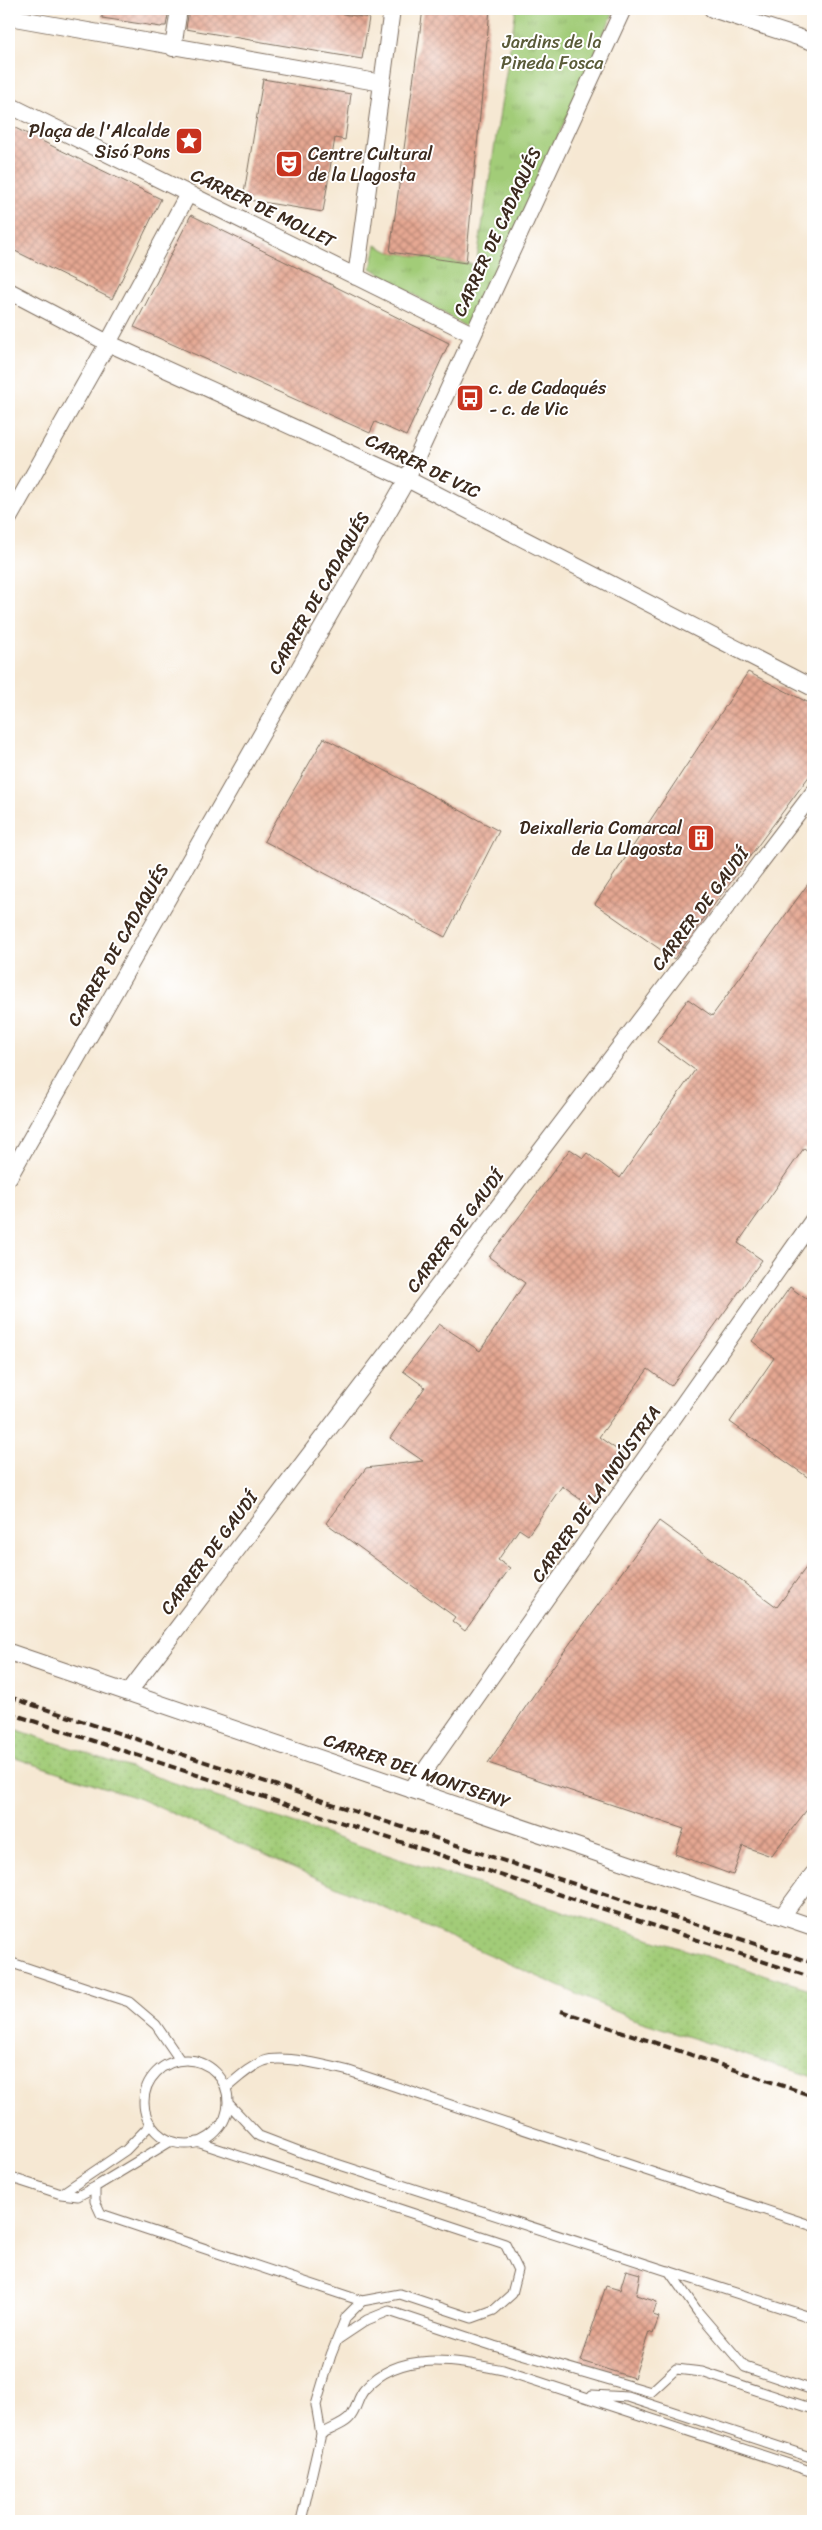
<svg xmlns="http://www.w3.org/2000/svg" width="822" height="2530" viewBox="0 0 822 2530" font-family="Sriracha,sans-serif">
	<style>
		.grass { fill: url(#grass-dots); stroke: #6e7b4b }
		.park { fill: url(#park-tufts); stroke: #6e7b4b }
		.building { fill: url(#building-cross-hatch) }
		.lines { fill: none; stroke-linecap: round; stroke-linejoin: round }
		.lane-casing { stroke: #7c6c5d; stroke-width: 11 }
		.street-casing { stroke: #7c6c5d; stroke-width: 18 }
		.lane { stroke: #fff; stroke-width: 9 }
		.street { stroke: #fff; stroke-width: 16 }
		.rail { stroke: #3b2a1e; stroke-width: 4; stroke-dasharray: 8 4; stroke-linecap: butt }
		.labels { text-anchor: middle; stroke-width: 4; stroke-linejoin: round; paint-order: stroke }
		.park-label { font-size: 18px; fill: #5a5b39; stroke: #fff }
		.poi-label { font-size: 18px; fill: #3b2a1e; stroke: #fff; text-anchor: end }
		.street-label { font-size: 18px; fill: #3b2a1e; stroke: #fff }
	</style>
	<defs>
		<pattern id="grass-dots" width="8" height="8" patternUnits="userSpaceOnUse" patternTransform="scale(1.25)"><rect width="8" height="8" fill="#a2cc78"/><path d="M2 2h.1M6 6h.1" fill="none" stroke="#8caf67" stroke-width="1.8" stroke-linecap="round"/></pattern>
		<pattern id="park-tufts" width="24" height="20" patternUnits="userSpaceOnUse" patternTransform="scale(1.25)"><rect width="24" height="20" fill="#a2cc78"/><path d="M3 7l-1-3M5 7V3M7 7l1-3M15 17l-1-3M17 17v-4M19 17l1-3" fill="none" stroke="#8caf67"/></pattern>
		<pattern id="building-cross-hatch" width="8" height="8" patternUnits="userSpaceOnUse" patternTransform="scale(1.25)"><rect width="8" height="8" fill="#e5a792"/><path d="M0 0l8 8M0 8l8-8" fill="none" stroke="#b87"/></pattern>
	</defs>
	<rect width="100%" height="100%" fill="#fff"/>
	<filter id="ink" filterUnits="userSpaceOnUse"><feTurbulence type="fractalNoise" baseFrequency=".02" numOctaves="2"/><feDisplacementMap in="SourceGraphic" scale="10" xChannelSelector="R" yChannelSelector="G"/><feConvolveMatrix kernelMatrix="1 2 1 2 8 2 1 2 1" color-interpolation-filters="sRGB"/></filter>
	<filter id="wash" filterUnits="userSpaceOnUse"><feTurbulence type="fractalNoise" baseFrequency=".0096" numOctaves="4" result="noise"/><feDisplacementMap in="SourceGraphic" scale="20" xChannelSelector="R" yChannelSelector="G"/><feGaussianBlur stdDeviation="1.12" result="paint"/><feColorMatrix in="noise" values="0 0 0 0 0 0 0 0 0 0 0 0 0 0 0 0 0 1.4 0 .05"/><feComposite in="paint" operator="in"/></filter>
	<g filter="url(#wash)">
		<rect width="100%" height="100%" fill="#f6e8d3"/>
		<path class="grass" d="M 9,1727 L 408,1862 L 813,1990 L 813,2077 L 633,2019 L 140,1799 L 9,1756 Z"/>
		<path class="park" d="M 516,9 L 615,9 L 471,330 L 371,268 L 376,245 L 390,252 L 476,265 Z"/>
		<g id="blocks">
			<path class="building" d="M 102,9 L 169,9 L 166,26 L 162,26 L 161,27 L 102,18 Z
				M 189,9 L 310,9 L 369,18 L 362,59 L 186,29 Z
				M 423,9 L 490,9 L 466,263 L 390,252 Z
				M 263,79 L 351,94 L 345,140 L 335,138 L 323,212 L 243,199 Z
				M 9,125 L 161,199 L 112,299 L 9,248 Z
				M 191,215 L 449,343 L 406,436 L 375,422 L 370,433 L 134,327 Z
				M 748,672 L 813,705 L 813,771 L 674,959 L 595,904 Z
				M 324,738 L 499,831 L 445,937 L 264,841 Z
				M 813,877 L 813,1155 L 804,1148 L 738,1243 L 762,1260 L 671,1386 L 648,1369 L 599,1437 L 623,1454 L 588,1505 L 562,1486 L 528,1535 L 519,1529 L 498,1560 L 510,1568 L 465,1631 L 452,1621 L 455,1617 L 326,1523 L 366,1468 L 423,1461 L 390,1438 L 425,1387 L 403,1371 L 439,1324 L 480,1351 L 525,1283 L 489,1257 L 570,1149 L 583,1158 L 587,1153 L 620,1178 L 695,1070 L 657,1042 L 688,999 L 712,1016 Z
				M 790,1287 L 813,1304 L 813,1481 L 730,1422 L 774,1358 L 752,1341 Z
				M 659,1521 L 777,1607 L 813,1558 L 813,1802 L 771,1856 L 743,1846 L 733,1875 L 675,1854 L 684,1829 L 488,1763 L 547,1675 Z
				M 626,2270 L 640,2274 L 636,2295 L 657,2302 L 653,2315 L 659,2317 L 653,2334 L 649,2332 L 634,2378 L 581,2361 L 606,2286 L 620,2290 Z"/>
		</g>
	</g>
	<g filter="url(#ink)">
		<use href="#blocks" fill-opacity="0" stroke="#7c6c5d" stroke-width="1"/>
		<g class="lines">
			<g class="lane-casing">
				<path id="lane" d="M 9,1962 L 129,2002 L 156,2025 L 180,2060
					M144 2102a42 42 0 1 1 84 0a42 42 0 1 1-84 0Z
					M 226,2088 C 238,2078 249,2067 264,2061 C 283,2054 329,2066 349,2071 L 813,2226
					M 228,2103 L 259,2136 L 306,2154 L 813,2318
					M 171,2141 L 95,2187 L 95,2201 L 101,2214 L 362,2301
					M 197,2142 L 505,2244 L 518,2270 L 512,2294 L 494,2310 L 472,2318 L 400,2294 L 362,2301 L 346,2317 L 331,2355 L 316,2405 L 321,2434 L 301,2521
					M 9,2177 L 61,2194 L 78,2196 L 95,2187
					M 61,2194 L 126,2150 L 151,2124
					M 669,2271 L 698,2312 L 745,2367 L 813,2390
					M 337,2340 L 367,2320 L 389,2311 L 494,2346 L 651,2392 L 676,2369 L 702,2372 L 813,2409
					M 592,2395 L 628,2397 L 813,2458
					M 321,2434 C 330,2429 346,2424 351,2416 C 357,2408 358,2396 365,2389 C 400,2349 457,2361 503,2370 L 813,2472"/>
			</g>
			<g class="street-casing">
				<path id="street" d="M 712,9 L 813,42
					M 9,17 L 382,83
					M 173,48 L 179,9
					M 9,105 L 472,334
					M 356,277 L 392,9
					M 9,291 L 108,343 L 407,479 L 813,688
					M 9,518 L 108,343 L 188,194
					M 9,1177 L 407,479 L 623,9
					M 9,1652 L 813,1927
					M 128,1693 L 813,793
					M 411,1790 L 813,1220
					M 782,1916 L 813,1874"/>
			</g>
			<use href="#lane" class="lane"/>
			<use href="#street" class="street"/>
			<path class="rail" d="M 9,1697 L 813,1963
				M 9,1713 L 813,1978
				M 561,2011 L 813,2096"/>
		</g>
	</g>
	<defs>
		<g id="sight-square" transform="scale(1.4375)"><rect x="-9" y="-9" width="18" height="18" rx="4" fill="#c8321e" stroke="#fff"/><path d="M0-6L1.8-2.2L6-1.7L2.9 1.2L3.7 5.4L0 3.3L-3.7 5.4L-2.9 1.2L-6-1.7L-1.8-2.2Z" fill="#fff"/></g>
		<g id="theatre-square" transform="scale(1.4375)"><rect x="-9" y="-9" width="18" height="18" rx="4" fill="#c8321e" stroke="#fff"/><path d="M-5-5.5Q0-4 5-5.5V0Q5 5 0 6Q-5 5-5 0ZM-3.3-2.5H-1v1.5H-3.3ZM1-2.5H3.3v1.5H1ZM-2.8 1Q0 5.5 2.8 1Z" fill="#fff"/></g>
		<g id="bus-square" transform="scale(1.4375)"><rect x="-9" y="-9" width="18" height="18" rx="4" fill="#c8321e" stroke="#fff"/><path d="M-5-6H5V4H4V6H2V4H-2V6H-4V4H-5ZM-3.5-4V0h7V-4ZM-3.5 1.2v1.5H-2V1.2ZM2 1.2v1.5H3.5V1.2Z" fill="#fff"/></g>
		<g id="building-square" transform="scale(1.4375)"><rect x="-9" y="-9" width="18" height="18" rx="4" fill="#c8321e" stroke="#fff"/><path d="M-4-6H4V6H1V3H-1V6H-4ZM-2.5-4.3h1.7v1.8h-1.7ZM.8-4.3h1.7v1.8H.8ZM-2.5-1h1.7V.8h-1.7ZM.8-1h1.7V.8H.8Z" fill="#fff"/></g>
	</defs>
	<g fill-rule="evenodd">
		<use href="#sight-square" x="189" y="141"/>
		<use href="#theatre-square" x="289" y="164"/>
		<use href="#bus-square" x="470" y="398"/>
		<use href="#building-square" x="701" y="838"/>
	</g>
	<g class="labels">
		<g class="park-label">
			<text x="552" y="48">Jardins de la<tspan x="552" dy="21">Pineda Fosca</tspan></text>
		</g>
		<g class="poi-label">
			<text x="170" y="137">Plaça de l'Alcalde<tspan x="170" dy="21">Sisó Pons</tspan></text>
			<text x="308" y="160" text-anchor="start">Centre Cultural<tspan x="308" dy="21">de la Llagosta</tspan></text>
			<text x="489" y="394" text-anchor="start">c. de Cadaqués<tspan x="489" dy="21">- c. de Vic</tspan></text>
			<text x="682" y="834">Deixalleria Comarcal<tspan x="682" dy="21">de La Llagosta</tspan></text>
		</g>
		<g class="street-label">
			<text transform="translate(263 208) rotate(26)" y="6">CARRER DE MOLLET</text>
			<text transform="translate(497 232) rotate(-65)" y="6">CARRER DE CADAQUÉS</text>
			<text transform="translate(423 466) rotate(26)" y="6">CARRER DE VIC</text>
			<text transform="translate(319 593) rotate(-60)" y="6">CARRER DE CADAQUÉS</text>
			<text transform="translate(700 909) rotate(-53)" y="6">CARRER DE GAUDÍ</text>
			<text transform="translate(118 945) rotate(-60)" y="6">CARRER DE CADAQUÉS</text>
			<text transform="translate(455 1231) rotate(-53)" y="6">CARRER DE GAUDÍ</text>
			<text transform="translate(596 1494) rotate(-55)" y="6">CARRER DE LA INDÚSTRIA</text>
			<text transform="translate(209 1553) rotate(-53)" y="6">CARRER DE GAUDÍ</text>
			<text transform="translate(417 1771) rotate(19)" y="6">CARRER DEL MONTSENY</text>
		</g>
	</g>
	<rect width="822" height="2530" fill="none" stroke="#fff" stroke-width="30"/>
</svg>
